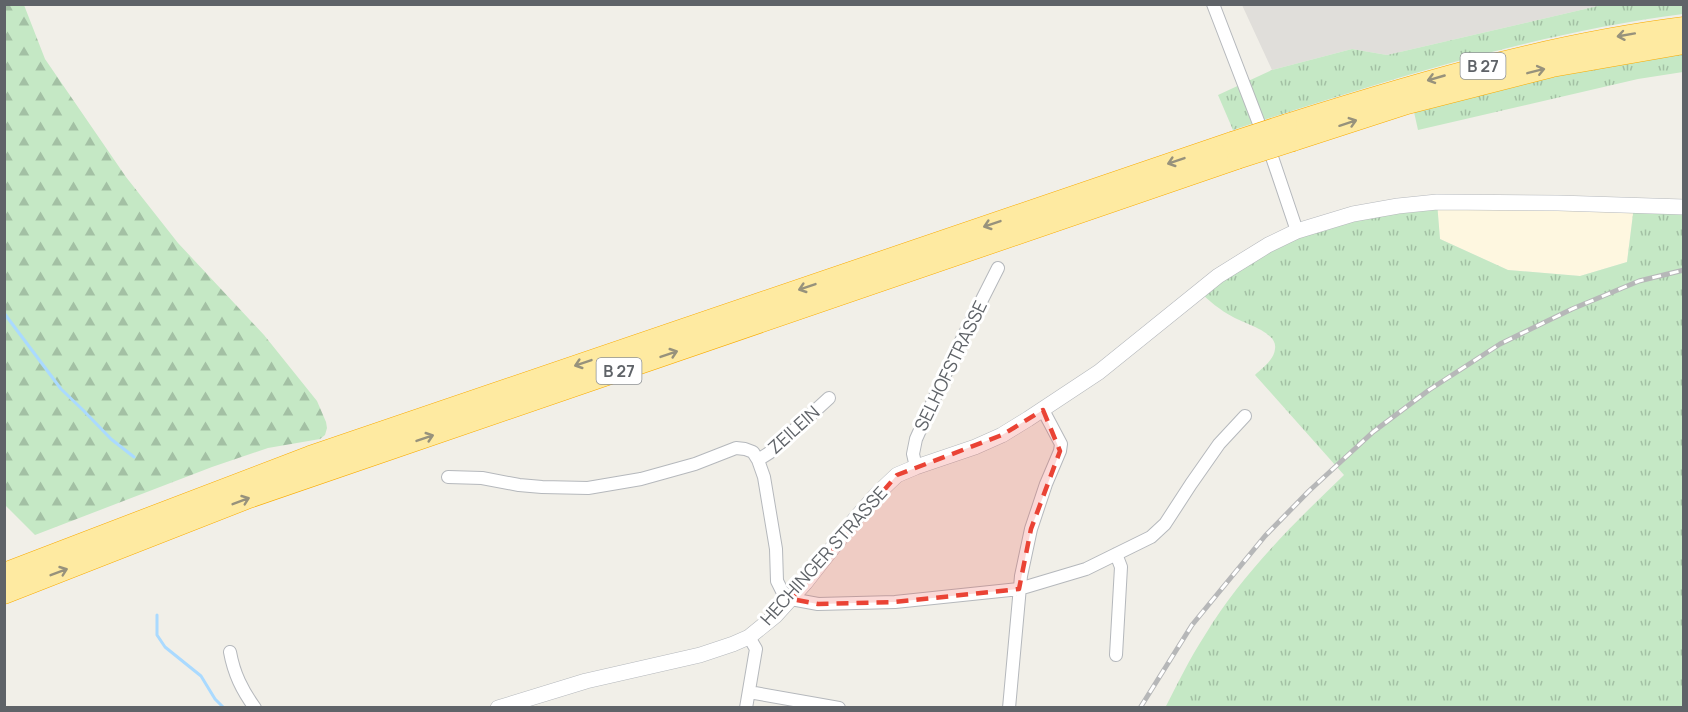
<svg xmlns="http://www.w3.org/2000/svg" width="1688" height="712" viewBox="0 0 1688 712" font-family="Manrope,sans-serif">
	<style>
		.commercial { fill: #fef7e0 }
		.industrial { fill: #e0deda }
		.grass { fill: url(#grass-tufts) }
		.forest { fill: url(#forest-firs) }
		.lines { fill: none; stroke-linecap: round; stroke-linejoin: round }
		.stream { stroke: #aadaff; stroke-width: 3 }
		.minor-casing { stroke: #b5b8bc; stroke-width: 14 }
		.tertiary-casing { stroke: #b5b8bc; stroke-width: 16 }
		.trunk-casing { stroke: #f9ab00; stroke-width: 21 }
		.minor { stroke: #fff; stroke-width: 12 }
		.tertiary { stroke: #fff; stroke-width: 15 }
		.trunk { stroke: #feeaa1; stroke-width: 20 }
		.rail-casing { stroke: #b6b7b8; stroke-width: 5 }
		.rail { stroke: #fff; stroke-width: 3; stroke-dasharray: 9; stroke-linecap: butt }
		.trunk-bridge-casing { stroke: #f9ab00; stroke-width: 21; stroke-linecap: butt }
		.trunk-bridge { stroke: #feeaa1; stroke-width: 20 }
		.oneway { stroke: #97927c }
		.marked { fill: #ea4335; fill-opacity: 0.2; stroke: #ea4335; stroke-width: 4.5; stroke-dasharray: 12 8; stroke-linejoin: round }
		.labels { text-anchor: middle; stroke-width: 6; stroke-linejoin: round; paint-order: stroke }
		.shield { fill: #fff; stroke: #8f9295; stroke-width: 1.5 }
		.shield-label { font-size: 16px; font-weight: bold; fill: #5f6368 }
		.street-label { font-size: 18px; fill: #5f6368; stroke: #fff }
	</style>
	<defs>
		<pattern id="grass-tufts" width="24" height="20" patternUnits="userSpaceOnUse" patternTransform="scale(1.5)"><rect width="24" height="20" fill="#c5e8c5"/><path d="M3 7l-1-3M5 7V3M7 7l1-3M15 17l-1-3M17 17v-4M19 17l1-3" fill="none" stroke="#a3c0a4"/></pattern>
		<pattern id="forest-firs" width="22" height="20" patternUnits="userSpaceOnUse" patternTransform="scale(1.5)"><rect width="22" height="20" fill="#c5e8c5"/><path d="M5 1l3.5 6h-7zM16 11l3.5 6h-7z" fill="#a3c0a4"/></pattern>
	</defs>
	<rect width="100%" height="100%" fill="#f1efe8"/>
	<path class="commercial" d="M 1437,202 L 1634,206 L 1627,262 L 1580,276 L 1508,270 L 1440,239 Z"/>
	<path class="industrial" d="M 1242,5 L 1602,5 L 1387,55 L 1352,49 L 1272,70 Z"/>
	<path class="grass" d="M 1602,5 L 1683,5 L 1683,14 C 1529,34 1381,82 1233,130 L 1218,95 L 1272,70 L 1352,49 L 1387,55 Z
		M 1683,53 L 1683,72 L 1638,79 L 1418,130 L 1414,112 L 1560,75 Z
		M 1437,202 L 1440,239 L 1508,270 L 1580,276 L 1627,262 L 1634,206 L 1683,207 L 1683,707 L 1165,708 C 1178,683 1190,658 1205,635 C 1242,574 1293,524 1344,475 L 1255,375 C 1262,368 1274,360 1275,349 C 1278,332 1245,324 1233,317 C 1220,310 1209,301 1199,291 L 1297,231 Z"/>
	<path class="forest" d="M 24,5 L 45,59 L 126,177 L 178,243 L 264,335 L 317,401 L 326,422 L 327,428 L 325,435 L 320,439 L 268,448 L 212,467 L 35,535 L 4,504 L 4,5 Z"/>
	<g class="lines">
		<path class="stream" d="M 4,313 L 61,389 L 84,411 L 111,439 L 134,457
			M 157,615 L 157,635 L 165,647 L 201,676 L 215,699 L 224,708"/>
		<g class="minor-casing">
			<path id="minor" d="M 1213,4 L 1273,160 L 1297,231
				M 758,460 L 769,453 L 829,398
				M 916,467 L 913,454 L 916,439 L 953,357 L 998,268
				M 448,477 L 482,478 L 519,485 L 542,487 L 588,488 L 641,479 L 695,464 L 736,448 L 745,449 L 753,452 L 758,460 L 764,477 L 776,549 L 777,581 L 782,591 L 791,599 L 818,604 L 895,602 L 1019,589 L 1086,569 L 1151,537 L 1165,524 L 1191,484 L 1219,444 L 1245,416
				M 230,652 C 234,674 242,690 255,708
				M 1116,655 L 1121,567 L 1116,554
				M 749,692 L 839,708
				M 746,708 L 756,649 L 749,637
				M 1009,708 L 1021,576 L 1031,529 L 1046,484 L 1060,451 L 1061,444 L 1043,410"/>
		</g>
		<g class="tertiary-casing">
			<path id="tertiary" d="M 498,708 L 586,681 L 700,655 L 733,644 L 749,637 L 775,616 L 805,583 L 856,518 L 878,493 L 897,475 L 916,467 L 975,447 L 1002,435 L 1028,419 L 1099,372 L 1218,276 L 1268,245 L 1297,231 L 1353,214 L 1398,206 L 1437,202 L 1558,203 L 1684,207"/>
		</g>
		<g class="trunk-casing">
			<path id="trunk" d="M 1287,124 C 1417,83 1548,44 1684,27
				M 1293,141 L 1407,104 L 1552,67 L 1684,44
				M 4,573 L 310,456 L 1232,142
				M 4,594 L 249,498 L 1237,159"/>
		</g>
		<use href="#minor" class="minor"/>
		<use href="#tertiary" class="tertiary"/>
		<use href="#trunk" class="trunk"/>
		<g class="rail-casing">
			<path id="rail" d="M 1140,708 L 1192,625 L 1265,536 L 1309,491 L 1373,432 L 1429,390 L 1500,344 L 1572,309 L 1639,281 L 1684,270"/>
		</g>
		<use href="#rail" class="rail"/>
		<g class="trunk-bridge-casing">
			<path id="trunk-bridge" d="M 1232,142 L 1287,124
				M 1237,159 L 1293,141"/>
		</g>
		<use href="#trunk-bridge" class="trunk-bridge"/>
	</g>
	<defs><path id="oneway-shaft" d="M-6 0H5M1.5-3L5.5 0L1.5 3" fill="none" stroke-width="1.6" stroke-linecap="round" stroke-linejoin="round" transform="scale(1.5)"/></defs>
	<g class="oneway">
		<use href="#oneway-shaft" transform="translate(1626 35) rotate(170)"/>
		<use href="#oneway-shaft" transform="translate(1536 71) rotate(-14)"/>
		<use href="#oneway-shaft" transform="translate(1436 78) rotate(164)"/>
		<use href="#oneway-shaft" transform="translate(1348 123) rotate(-18)"/>
		<use href="#oneway-shaft" transform="translate(1176 161) rotate(161)"/>
		<use href="#oneway-shaft" transform="translate(992 224) rotate(161)"/>
		<use href="#oneway-shaft" transform="translate(807 287) rotate(161)"/>
		<use href="#oneway-shaft" transform="translate(669 354) rotate(-19)"/>
		<use href="#oneway-shaft" transform="translate(583 363) rotate(161)"/>
		<use href="#oneway-shaft" transform="translate(425 438) rotate(-19)"/>
		<use href="#oneway-shaft" transform="translate(241 501) rotate(-21)"/>
		<use href="#oneway-shaft" transform="translate(59 572) rotate(-21)"/>
	</g>
	<path class="marked" d="M 1043,410 L 1060,451 L 1031,529 L 1019,589 L 895,602 L 818,604 L 791,599 L 897,475 L 1002,435 Z"/>
	<g class="labels">
		<g class="shield">
			<rect x="1460.5" y="53" width="45" height="26" rx="4.5"/>
			<rect x="596.5" y="358" width="45" height="26" rx="4.5"/>
		</g>
		<g class="shield-label">
			<text x="1483" y="72">B 27</text>
			<text x="619" y="377">B 27</text>
		</g>
		<g class="street-label">
			<text transform="translate(951 366) rotate(-64)" y="6">SELHOFSTRASSE</text>
			<text transform="translate(794 430) rotate(-42)" y="6">ZEILEIN</text>
			<text transform="translate(824 556) rotate(-48)" y="6">HECHINGER STRASSE</text>
		</g>
	</g>
	<rect width="1688" height="712" fill="none" stroke="#5f6368" stroke-width="12"/>
</svg>
